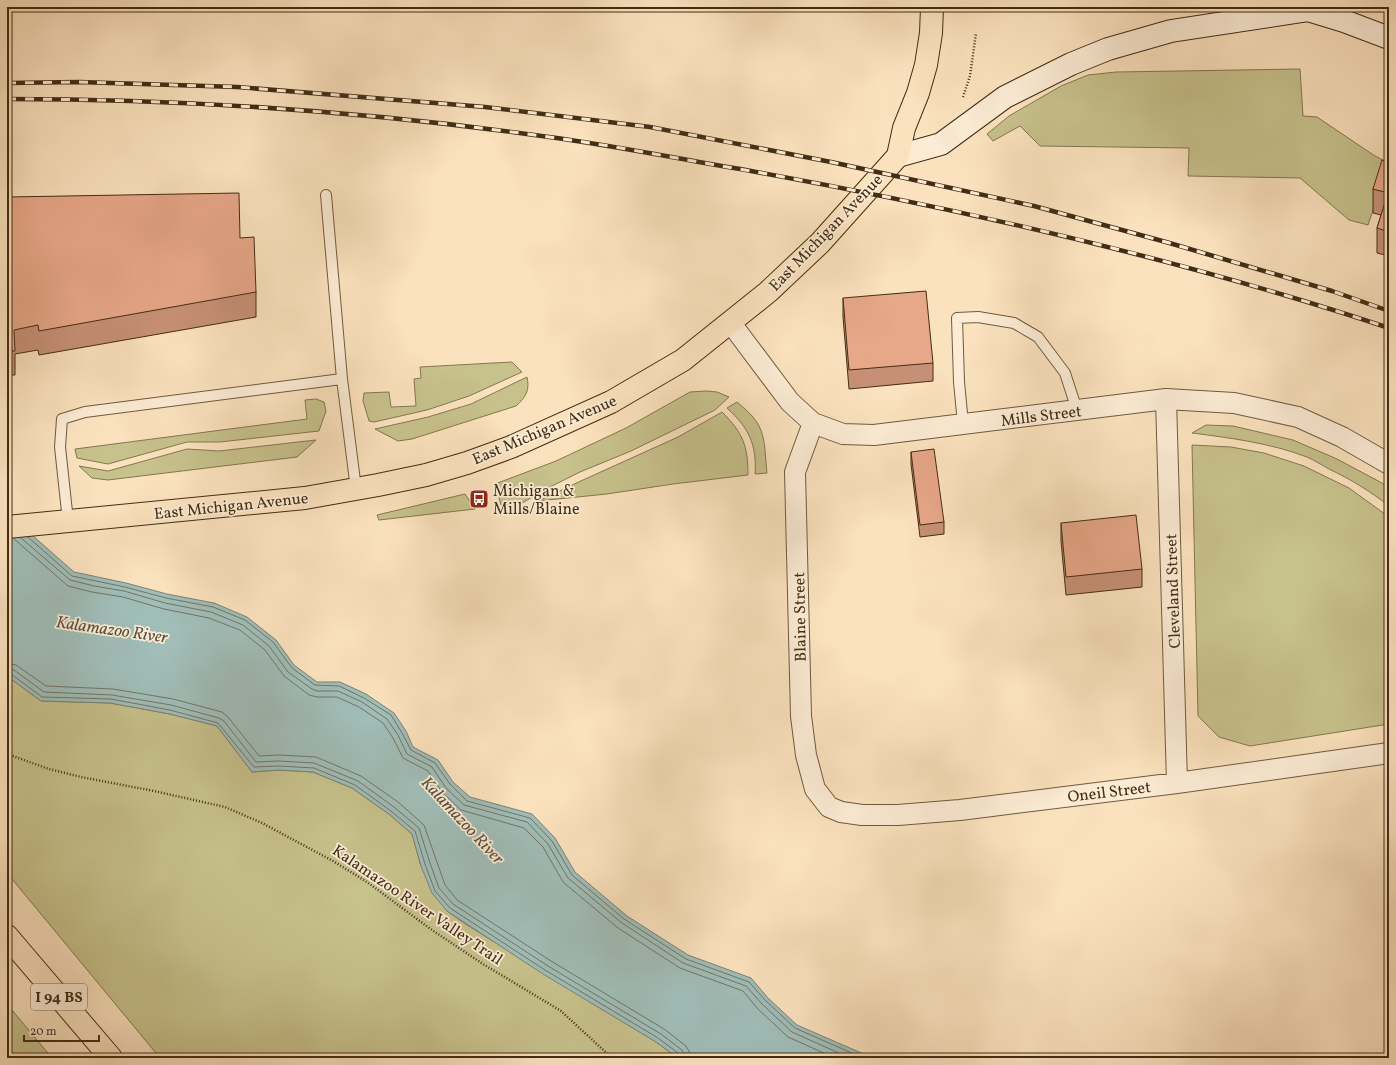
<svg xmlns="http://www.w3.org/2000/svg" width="1396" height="1065" viewBox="0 0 1396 1065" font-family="Vollkorn,serif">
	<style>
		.green { fill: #c7c18c; stroke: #847750 }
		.water { fill: #a0bdb8; stroke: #7a8376 }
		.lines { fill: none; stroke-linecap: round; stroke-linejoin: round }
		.shore { stroke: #717566; stroke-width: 1 }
		.lane-casing { stroke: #705a3e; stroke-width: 12 }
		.street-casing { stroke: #705a3e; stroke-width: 22 }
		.secondary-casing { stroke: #422d14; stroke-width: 24 }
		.primary-casing { stroke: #422d14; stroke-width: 24 }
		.path { stroke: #422d14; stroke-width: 2.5; stroke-dasharray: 1 2; stroke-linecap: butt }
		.lane { stroke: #fcecd5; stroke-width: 10 }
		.street { stroke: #fcecd5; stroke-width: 20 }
		.secondary { stroke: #fcecd5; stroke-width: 22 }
		.primary { stroke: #fbe2be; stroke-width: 22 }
		.rail-casing { stroke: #422d14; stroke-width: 4.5 }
		.rail { stroke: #fcecd5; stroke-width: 3; stroke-dasharray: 9; stroke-linecap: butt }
		.wall { fill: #c79076; stroke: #422d14 }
		.building { fill: #e7a789; stroke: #422d14 }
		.labels { text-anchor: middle; stroke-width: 3.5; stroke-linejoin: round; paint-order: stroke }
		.shield { fill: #fcecd5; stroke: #7a664e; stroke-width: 1 }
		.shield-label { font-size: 15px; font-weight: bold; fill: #422d14 }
		.street-label { font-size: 16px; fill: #422d14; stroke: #fcecd5 }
		.poi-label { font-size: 16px; fill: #422d14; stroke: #fcecd5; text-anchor: start }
		.water-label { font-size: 17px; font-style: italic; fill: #5a513d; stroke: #fcecd5 }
	</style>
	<rect width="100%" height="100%" fill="#fbe2be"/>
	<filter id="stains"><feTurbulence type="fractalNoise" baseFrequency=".005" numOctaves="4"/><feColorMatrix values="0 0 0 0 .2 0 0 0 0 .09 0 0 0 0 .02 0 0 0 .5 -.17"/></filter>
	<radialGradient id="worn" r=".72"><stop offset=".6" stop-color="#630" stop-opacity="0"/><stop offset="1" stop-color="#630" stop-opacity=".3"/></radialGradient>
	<path class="green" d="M 1300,69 L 1303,116 L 1317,117 L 1375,156 L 1389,163 L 1368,225 L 1349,220 L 1300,178 L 1188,176 L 1189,148 L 1040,146 L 1020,126 L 993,141 L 987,134 L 1009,116 L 1061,86 L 1088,75 L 1116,72 Z
		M 512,362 L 522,372 L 469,396 L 427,410 L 374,422 L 369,421 L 363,401 L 364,393 L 389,392 L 391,407 L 416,406 L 414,379 L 421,378 L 420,367 Z
		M 527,377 C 530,390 526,397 516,406 L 412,439 L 398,441 L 375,429 L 428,417 L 471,404 Z
		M 707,391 L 717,392 L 729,397 L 715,410 L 631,451 L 580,472 L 548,488 L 522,503 L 501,505 L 495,484 L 556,461 L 626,428 L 690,392 Z
		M 316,399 L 324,402 L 326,411 L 319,431 L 220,442 L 187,442 L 108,464 L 77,458 L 75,449 L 307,419 L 305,400 Z
		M 737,402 C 745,409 754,416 759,426 C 766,439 765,458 767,473 L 755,474 C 757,445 749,428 727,408 Z
		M 722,412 C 743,433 748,446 748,475 L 673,484 L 607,494 L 538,501 L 583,480 L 678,437 Z
		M 1206,425 L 1233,426 L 1293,440 L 1337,459 L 1382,483 L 1389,489 L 1389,506 C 1370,491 1350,479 1329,469 C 1322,465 1314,460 1307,457 C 1270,443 1231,438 1192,433 Z
		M 316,440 L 297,457 L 108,480 L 92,478 L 79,466 L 108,471 L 187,449 L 219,451 Z
		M 1192,445 L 1231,447 L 1264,453 L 1304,466 L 1349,488 L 1389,517 L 1389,724 L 1250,746 L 1219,737 L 1198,716 Z
		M 465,494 L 475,509 L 379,520 L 377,515 Z
		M 7,676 L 41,701 L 110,703 L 170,714 L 217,726 L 252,772 L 279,770 L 313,772 L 352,788 L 389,814 L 412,834 L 421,866 L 447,911 L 467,925 L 656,1042 L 678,1058 L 160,1058 L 7,873 Z
		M 7,1004 L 52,1058 L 7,1058 Z"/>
	<path class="water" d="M 7,513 L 74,572 L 126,583 L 167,594 L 214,603 L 247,617 L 276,640 L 294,665 L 317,682 L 340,682 L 366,694 L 394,713 L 406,731 L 413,747 L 438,760 L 453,782 L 470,797 L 532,814 L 555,838 L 575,872 L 627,916 L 688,955 L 751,978 L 768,998 L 797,1025 L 873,1058 L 678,1058 L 656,1042 L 543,974 L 447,911 L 432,893 L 421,866 L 412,834 L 389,814 L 352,788 L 313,772 L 279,770 L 252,772 L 217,726 L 170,714 L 110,703 L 41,701 L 7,676 Z"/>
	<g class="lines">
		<path class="shore" d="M 28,537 L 72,576 L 125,587 L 166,598 L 213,607 L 245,620 L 273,642 L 292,668 L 315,685 L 339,686 L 364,698 L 391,715 L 402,733 L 411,750 L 435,763 L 450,784 L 467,801 L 530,818 L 552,841 L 572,875 L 624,919 L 686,959 L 749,982 L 765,1000 L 795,1028 L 863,1058
			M 13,538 L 68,586 L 92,592 L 123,597 L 164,609 L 209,618 L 240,630 L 265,650 L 284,676 L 309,695 L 317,697 L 337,697 L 359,707 L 383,723 L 393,738 L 403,758 L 428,771 L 442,792 L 461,810 L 524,828 L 543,847 L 563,882 L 618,928 L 680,968 L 743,991 L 757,1008 L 788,1037 L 835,1058
			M 21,538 L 70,580 L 94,586 L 124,591 L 165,603 L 211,612 L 243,625 L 269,646 L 288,672 L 312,689 L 317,691 L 338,691 L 362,702 L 387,719 L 398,735 L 407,754 L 432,767 L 446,788 L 464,805 L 527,822 L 548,844 L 568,878 L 622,923 L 683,963 L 746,986 L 762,1004 L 792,1032 L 850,1058
			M 7,663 L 16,665 L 46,686 L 113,689 L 173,699 L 222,712 L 228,717 L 259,756 L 279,755 L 316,757 L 361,776 L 398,802 L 424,825 L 445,885 L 457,900 L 551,961 L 664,1029 L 686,1046 L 689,1051 L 691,1058
			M 7,669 L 14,670 L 44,692 L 112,695 L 171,705 L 219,718 L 224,721 L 256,762 L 279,761 L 314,763 L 358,781 L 394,807 L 419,828 L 430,863 L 439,888 L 453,904 L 548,966 L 661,1034 L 682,1050 L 684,1054 L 685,1058
			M 7,674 L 11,674 L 42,697 L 111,699 L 170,710 L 218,723 L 254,767 L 279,766 L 314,768 L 355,785 L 391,811 L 415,831 L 425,864 L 435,891 L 450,908 L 545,970 L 658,1038 L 678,1053 L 680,1058"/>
		<g class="lane-casing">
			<path id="lane" d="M 342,379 L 356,489
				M 963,424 L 959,382 L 957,318 L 978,317 L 1014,323 L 1038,337 L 1065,373 L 1077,410
				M 68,521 L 60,447 L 62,419 L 85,412 L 342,379 L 326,195"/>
		</g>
		<g class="street-casing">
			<path id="street" d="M 730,322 L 790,402 L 813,423 L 843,434 L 874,435 L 1166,399 L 1234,403 L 1298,417 L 1342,437 L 1389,464
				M 1166,399 L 1177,783
				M 813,423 L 795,472 L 801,716 L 806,755 L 815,789 L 829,807 L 841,812 L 862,815 L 898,815 L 960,810 L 1177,783 L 1389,753"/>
		</g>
		<g class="secondary-casing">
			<path id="secondary" d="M 1298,7 L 1344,21 L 1389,38
				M 898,156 L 941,144 L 1005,97 L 1071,64 L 1108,49 L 1171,31 L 1309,10"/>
		</g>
		<g class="primary-casing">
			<path id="primary" d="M 7,527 L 305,498 L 378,485 L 426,475 L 467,463 L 511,447 L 611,402 L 683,360 L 768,292 L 820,243 L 898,156 L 904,128 L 918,93 L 926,65 L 931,33 L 932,7
				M 7,936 L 111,1058"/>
		</g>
		<path class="path" d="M 963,97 L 970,76 L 976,33
			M 7,754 L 49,769 L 81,777 L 154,791 L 225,807 L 262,823 L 333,861 L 367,882 L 432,930 L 483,964 L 561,1011 L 612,1058"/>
		<use href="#lane" class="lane"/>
		<use href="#street" class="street"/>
		<use href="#secondary" class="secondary"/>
		<use href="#primary" class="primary"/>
		<g class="rail-casing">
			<path id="rail" d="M 7,83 L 79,82 L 237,87 L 485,107 L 650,127 L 831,162 L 1034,206 L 1166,242 L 1332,291 L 1389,311
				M 7,99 C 187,99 371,112 549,137 C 617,146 684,160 751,171 C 967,210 1181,259 1389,328"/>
		</g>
		<use href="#rail" class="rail"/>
	</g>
	<path class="wall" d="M 1389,162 L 1389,256 L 1377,253 L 1377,228 L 1381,215 L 1373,213 L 1373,189 Z
		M 7,197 L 240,238 L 256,292 L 256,317 L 39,355 L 38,350 L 15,354 L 15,375 L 7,375 Z
		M 843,298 L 933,363 L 933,381 L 849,389 L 843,317 Z
		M 911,452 L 944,522 L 944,534 L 920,537 L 911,464 Z
		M 1061,523 L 1142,569 L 1142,587 L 1066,595 L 1061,541 Z"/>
	<path class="building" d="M 1382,160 L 1389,162 L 1389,232 L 1377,228 L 1388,193 L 1373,189 Z
		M 239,193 L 240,238 L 254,237 L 256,292 L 39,331 L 38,325 L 14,330 L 15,351 L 7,351 L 7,197 Z
		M 926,291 L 933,363 L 849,370 L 843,298 Z
		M 934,449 L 944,522 L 920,525 L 911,452 Z
		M 1136,515 L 1142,569 L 1066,577 L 1061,523 Z"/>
	<defs>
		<g id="bus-square" transform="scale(1)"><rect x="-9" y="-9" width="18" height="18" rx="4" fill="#8f2418" stroke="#fcecd5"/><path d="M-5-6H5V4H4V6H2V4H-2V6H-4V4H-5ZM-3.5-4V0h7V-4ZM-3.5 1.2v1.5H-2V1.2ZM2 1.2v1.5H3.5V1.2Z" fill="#fff"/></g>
	</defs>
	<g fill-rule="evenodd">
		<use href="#bus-square" x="479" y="499"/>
	</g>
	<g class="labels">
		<rect class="shield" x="31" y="984" width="56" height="26" rx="3"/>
		<g class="shield-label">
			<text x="59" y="1002">I 94 BS</text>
		</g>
		<g class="street-label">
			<text transform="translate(825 232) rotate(-46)" y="6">East Michigan Avenue</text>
			<text transform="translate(1041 415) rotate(-7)" y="6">Mills Street</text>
			<text transform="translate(544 429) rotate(-23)" y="6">East Michigan Avenue</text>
			<text transform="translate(231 505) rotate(-6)" y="6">East Michigan Avenue</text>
			<text transform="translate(1172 591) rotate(-92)" y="6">Cleveland Street</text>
			<text transform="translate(799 617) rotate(-91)" y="6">Blaine Street</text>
			<text transform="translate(1109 791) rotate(-7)" y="6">Oneil Street</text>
			<text transform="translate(418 904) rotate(34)" y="6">Kalamazoo River Valley Trail</text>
		</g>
		<g class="poi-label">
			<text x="493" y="496">Michigan &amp;<tspan x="493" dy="18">Mills/Blaine</tspan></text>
		</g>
		<g class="water-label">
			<text transform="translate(112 629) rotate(8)" y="6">Kalamazoo River</text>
			<text transform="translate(463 820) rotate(47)" y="6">Kalamazoo River</text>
		</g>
	</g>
	<rect width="1396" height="1065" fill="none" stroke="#fbe2be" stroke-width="24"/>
	<rect x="8" y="8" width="1380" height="1049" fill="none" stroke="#422d14" stroke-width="2"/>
	<rect x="12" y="12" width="1372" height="1041" fill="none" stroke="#422d14"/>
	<path d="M24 1035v6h75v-6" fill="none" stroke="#422d14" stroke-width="2"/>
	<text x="30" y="1035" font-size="12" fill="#422d14" stroke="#fcecd5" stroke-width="3" paint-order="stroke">20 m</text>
	<rect width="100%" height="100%" filter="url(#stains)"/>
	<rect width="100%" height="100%" fill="url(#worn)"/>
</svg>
